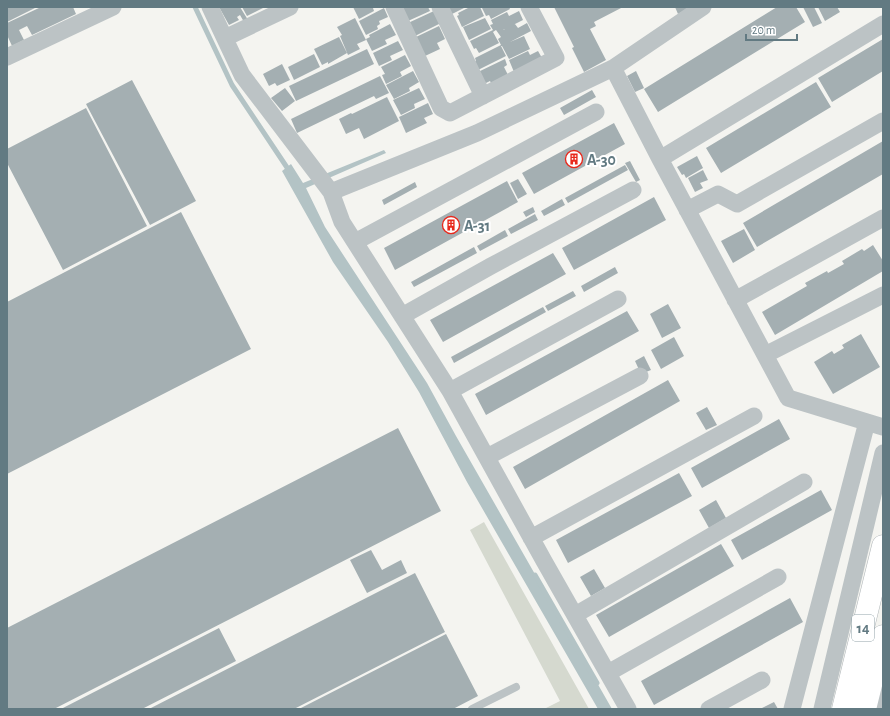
<svg xmlns="http://www.w3.org/2000/svg" width="890" height="716" viewBox="0 0 890 716" font-family="'Alegreya Sans',sans-serif">
	<style>
		.green { fill: #d5d9cf }
		.water { fill: #b3c3c5 }
		.lines { fill: none; stroke-linecap: round; stroke-linejoin: round }
		.stream { stroke: #b3c3c5; stroke-width: 5 }
		.building { fill: #a4afb2 }
		.primary-casing { stroke: #b0b6b9; stroke-width: 23 }
		.service { stroke: #bcc3c5; stroke-width: 8 }
		.minor { stroke: #bcc3c5; stroke-width: 17 }
		.primary { stroke: #fff; stroke-width: 22 }
		.labels { text-anchor: middle; stroke-width: 4; stroke-linejoin: round; paint-order: stroke }
		.shield { fill: #fff; stroke: #91a2a8; stroke-width: 1 }
		.shield-label { font-size: 15px; font-weight: bold; fill: #627a82 }
		.poi-label { font-size: 16px; font-weight: bold; fill: #627a82; stroke: #fff; text-anchor: start }
	</style>
	<rect width="100%" height="100%" fill="#f4f4f0"/>
	<path class="green" d="M 484,522 L 589,709 L 544,709 L 560,701 L 470,530 Z"/>
	<path class="water" d="M 384,150 L 386,153 L 306,188 L 325,227 L 427,383 L 456,436 L 612,709 L 598,709 L 467,482 L 419,392 L 388,342 L 333,262 L 282,171 L 291,164 L 303,183 Z"/>
	<g class="lines">
		<path class="stream" d="M 195,7 L 232,85 L 290,172
			M 535,575 L 597,683"/>
	</g>
	<path class="building" d="M 7,7 L 37,7 L 7,22 Z
		M 41,7 L 73,7 L 76,14 L 32,35 L 27,26 L 19,30 L 24,40 L 12,46 L 7,35 L 7,23 Z
		M 219,7 L 240,7 L 248,20 L 244,22 L 240,15 L 237,17 L 239,20 L 229,25 Z
		M 242,7 L 265,7 L 247,16 Z
		M 353,7 L 375,7 L 373,8 L 374,11 L 359,19 Z
		M 404,7 L 428,7 L 430,11 L 408,21 L 402,8 Z
		M 451,7 L 466,7 L 452,14 L 449,8 Z
		M 470,7 L 480,7 L 484,16 L 462,27 L 457,16 L 459,15 L 458,13 Z
		M 484,7 L 509,7 L 510,9 L 491,19 L 489,15 L 486,16 L 482,8 Z
		M 554,7 L 623,7 L 594,22 L 596,26 L 590,29 L 606,60 L 584,72 L 572,48 L 574,47 Z
		M 675,7 L 692,7 L 678,14 Z
		M 777,7 L 796,7 L 805,22 L 658,112 L 644,89 Z
		M 803,7 L 814,7 L 822,23 L 813,27 Z
		M 818,7 L 837,7 L 840,12 L 825,21 Z
		M 384,8 L 388,17 L 379,21 L 380,24 L 377,26 L 378,29 L 366,35 L 359,21 Z
		M 434,11 L 441,23 L 415,36 L 408,23 Z
		M 519,11 L 523,20 L 503,30 L 515,24 L 518,28 L 527,23 L 531,31 L 510,42 L 524,36 L 530,49 L 509,59 L 502,46 L 501,46 L 506,56 L 478,70 L 474,62 L 476,61 L 475,58 L 501,45 L 498,39 L 501,37 L 496,30 L 493,32 L 499,43 L 479,53 L 476,48 L 474,49 L 470,41 L 493,30 L 490,25 L 493,24 L 491,20 L 507,12 L 509,16 Z
		M 355,18 L 366,40 L 357,44 L 360,49 L 348,55 L 340,36 L 342,35 L 337,27 Z
		M 485,18 L 491,29 L 469,40 L 463,27 Z
		M 390,24 L 396,35 L 385,40 L 387,44 L 372,51 L 366,39 L 370,37 L 369,35 Z
		M 439,26 L 445,39 L 437,43 L 440,49 L 425,56 L 416,37 Z
		M 339,37 L 347,53 L 328,64 L 328,62 L 322,65 L 314,49 Z
		M 883,39 L 883,71 L 832,102 L 818,78 Z
		M 398,41 L 403,50 L 390,56 L 392,60 L 379,66 L 373,53 Z
		M 367,49 L 374,64 L 296,101 L 289,86 Z
		M 528,51 L 530,55 L 538,51 L 542,58 L 514,72 L 509,60 Z
		M 314,54 L 320,67 L 294,80 L 288,67 Z
		M 405,55 L 411,66 L 400,72 L 402,76 L 386,84 L 382,75 L 385,74 L 381,67 Z
		M 505,59 L 507,65 L 504,67 L 508,75 L 491,83 L 490,81 L 484,84 L 478,72 Z
		M 282,64 L 290,80 L 277,86 L 275,83 L 269,86 L 263,74 Z
		M 413,71 L 419,82 L 409,88 L 410,91 L 394,99 L 386,85 Z
		M 636,71 L 644,88 L 635,92 L 627,76 Z
		M 380,76 L 389,93 L 376,99 L 374,96 L 297,133 L 291,119 Z
		M 132,80 L 196,201 L 150,225 L 86,104 Z
		M 816,82 L 831,107 L 721,173 L 706,148 Z
		M 285,88 L 295,101 L 282,111 L 271,98 Z
		M 419,88 L 425,99 L 414,104 L 415,108 L 401,115 L 393,100 Z
		M 592,90 L 596,97 L 564,115 L 560,108 Z
		M 387,97 L 399,121 L 364,139 L 359,128 L 346,134 L 339,119 L 351,113 L 352,114 Z
		M 428,103 L 433,114 L 424,118 L 427,123 L 406,133 L 399,117 Z
		M 86,108 L 147,226 L 63,270 L 7,163 L 7,149 Z
		M 614,123 L 625,144 L 534,194 L 522,173 Z
		M 883,141 L 883,174 L 757,247 L 743,223 Z
		M 697,156 L 703,168 L 686,178 L 684,174 L 682,175 L 677,167 Z
		M 630,161 L 640,180 L 636,182 L 625,163 Z
		M 625,165 L 628,170 L 568,203 L 565,198 Z
		M 703,170 L 708,180 L 700,183 L 703,188 L 695,192 L 688,178 Z
		M 518,179 L 527,194 L 518,199 L 510,183 Z
		M 507,181 L 518,202 L 395,270 L 384,248 Z
		M 415,182 L 417,187 L 384,205 L 382,200 Z
		M 654,197 L 666,220 L 574,270 L 562,248 Z
		M 562,199 L 565,205 L 544,216 L 541,211 Z
		M 533,207 L 535,212 L 526,217 L 523,212 Z
		M 181,212 L 251,349 L 7,474 L 7,302 Z
		M 535,214 L 538,220 L 511,234 L 508,229 Z
		M 744,229 L 755,250 L 733,263 L 721,241 Z
		M 505,230 L 508,236 L 480,251 L 477,246 Z
		M 873,245 L 883,261 L 883,271 L 775,335 L 762,312 L 807,286 L 805,283 L 827,271 L 828,273 L 844,264 L 842,261 L 862,249 L 864,251 Z
		M 474,247 L 477,253 L 414,287 L 411,282 Z
		M 553,253 L 566,274 L 443,342 L 430,320 Z
		M 615,267 L 618,273 L 584,292 L 581,286 Z
		M 573,291 L 576,296 L 548,311 L 545,306 Z
		M 668,304 L 681,328 L 662,338 L 650,314 Z
		M 543,307 L 546,312 L 454,363 L 451,357 Z
		M 627,311 L 639,331 L 486,415 L 475,394 Z
		M 861,334 L 880,367 L 833,394 L 814,362 L 832,351 L 834,354 L 844,348 L 842,345 Z
		M 674,337 L 684,356 L 661,369 L 651,350 Z
		M 644,356 L 651,370 L 641,374 L 635,361 Z
		M 668,380 L 680,401 L 525,489 L 513,467 Z
		M 707,407 L 717,425 L 706,430 L 696,413 Z
		M 779,419 L 790,439 L 702,488 L 691,468 Z
		M 398,428 L 441,511 L 54,709 L 7,709 L 7,628 Z
		M 679,473 L 692,496 L 568,563 L 556,540 Z
		M 821,490 L 832,510 L 742,560 L 731,540 Z
		M 716,500 L 726,518 L 709,528 L 699,510 Z
		M 721,544 L 734,566 L 609,637 L 596,615 Z
		M 371,550 L 382,570 L 401,560 L 407,573 L 367,593 L 350,560 Z
		M 594,569 L 605,588 L 591,596 L 580,577 Z
		M 415,573 L 445,632 L 294,709 L 149,709 Z
		M 790,598 L 803,622 L 654,705 L 641,681 Z
		M 219,628 L 236,661 L 142,709 L 61,709 Z
		M 446,634 L 478,696 L 453,709 L 299,709 Z
		M 774,702 L 778,709 L 760,709 Z"/>
	<g class="lines">
		<g class="primary-casing">
			<path id="primary" d="M 843,709 L 883,546
				M 865,709 L 883,636"/>
		</g>
		<path class="service" d="M 472,709 L 516,687"/>
		<path class="minor" d="M 210,7 L 242,75 L 331,192 L 342,222 L 450,391 L 544,561 L 628,709
			M 394,7 L 441,108 L 450,113 L 556,58 L 529,7
			M 440,7 L 483,96
			M 225,38 L 290,7
			M 7,57 L 113,7
			M 613,68 L 660,159 L 788,398 L 883,427
			M 660,159 L 883,24
			M 331,192 L 477,133 L 613,68 L 703,7
			M 687,210 L 718,194 L 737,204 L 883,121
			M 355,242 L 596,112
			M 735,300 L 883,218
			M 402,316 L 491,266 L 633,190
			M 765,355 L 883,295
			M 450,391 L 618,299
			M 487,457 L 640,376
			M 531,538 L 754,416
			M 575,615 L 804,482
			M 608,673 L 778,577
			M 709,709 L 762,680
			M 792,709 L 867,422
			M 822,709 L 883,453
			M 877,709 L 883,685"/>
		<use href="#primary" class="primary"/>
	</g>
	<defs>
		<g id="building-ring" transform="scale(0.9)"><circle r="9.5" fill="#fff" stroke="#e8281c" stroke-width="1.5"/><path d="M-4-6H4V6H1V3H-1V6H-4ZM-2.5-4.3h1.7v1.8h-1.7ZM.8-4.3h1.7v1.8H.8ZM-2.5-1h1.7V.8h-1.7ZM.8-1h1.7V.8H.8Z" fill="#e8281c"/></g>
	</defs>
	<g fill-rule="evenodd">
		<use href="#building-ring" x="574" y="159"/>
		<use href="#building-ring" x="451" y="225"/>
	</g>
	<g class="labels">
		<rect class="shield" x="852" y="615" width="22" height="26" rx="3"/>
		<g class="shield-label">
			<text x="863" y="633">14</text>
		</g>
		<g class="poi-label">
			<text x="587" y="165">A-30</text>
			<text x="464" y="231">A-31</text>
		</g>
	</g>
	<rect width="890" height="716" fill="none" stroke="#627a82" stroke-width="16"/>
	<path d="M746 34v6h51v-6" fill="none" stroke="#627a82" stroke-width="2"/>
	<text x="752" y="34" font-size="12" fill="#627a82" stroke="#ffffff" stroke-width="3" paint-order="stroke">20 m</text>
</svg>
